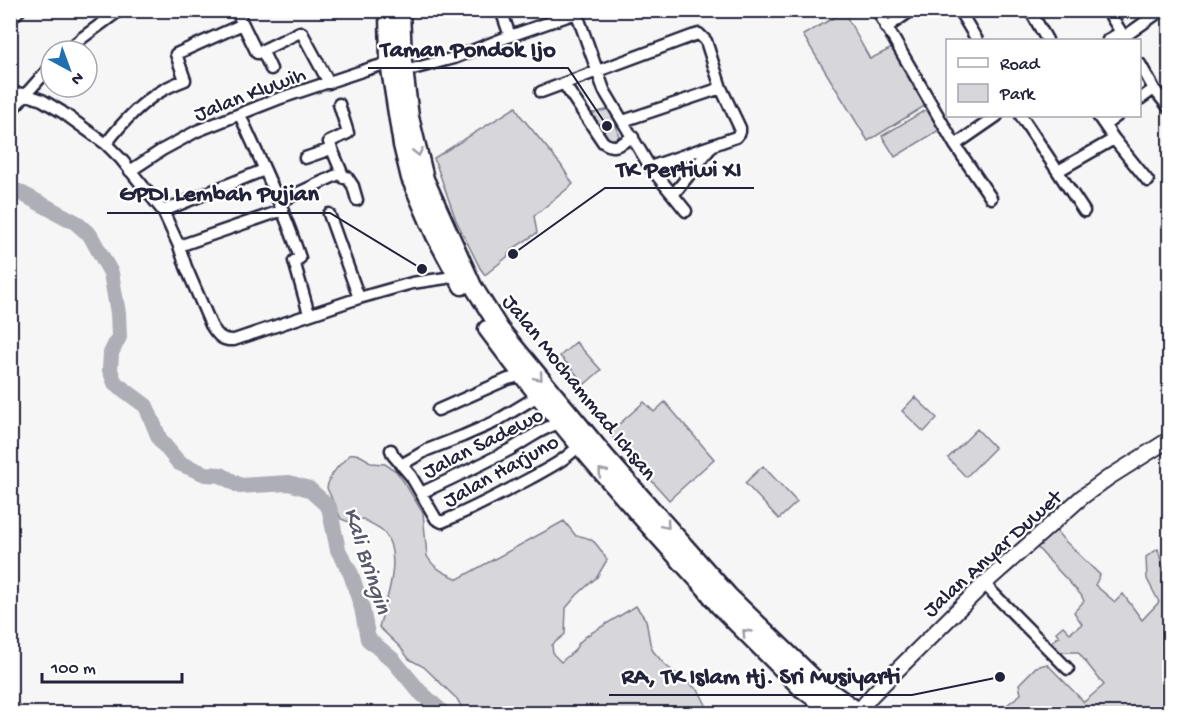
<svg xmlns="http://www.w3.org/2000/svg" width="1180" height="724" viewBox="0 0 1180 724" font-family="'Gochi Hand',sans-serif">
	<style>
		.green { fill: #d7d7db; stroke: #7c7c8b; stroke-width: 1.5 }
		.lines { fill: none; stroke-linecap: round; stroke-linejoin: round }
		.river { stroke: #aeaeb7; stroke-width: 16 }
		.street-casing { stroke: #22223b; stroke-width: 15 }
		.secondary-casing { stroke: #22223b; stroke-width: 18 }
		.primary-casing { stroke: #22223b; stroke-width: 21 }
		.street { stroke: #fff; stroke-width: 10 }
		.secondary { stroke: #fff; stroke-width: 14 }
		.primary { stroke: #fff; stroke-width: 16 }
		.oneway { stroke: #9c9ca7 }
		.labels { text-anchor: middle; stroke-width: 4.5; stroke-linejoin: round; paint-order: stroke }
		.street-label { font-size: 22px; fill: #22223b; stroke: #fff }
		.water-label { font-size: 24px; font-style: italic; fill: #5a5a6d; stroke: #fff }
		.leader { fill: none; stroke: #22223b; stroke-width: 2 }
		.callout-dot { fill: #22223b; stroke: #fff; stroke-width: 2 }
		.callout-label { font-size: 24px; text-anchor: middle; font-weight: bold; fill: #22223b; stroke: #fff; stroke-width: 4.5; stroke-linejoin: round; paint-order: stroke }
	</style>
	<rect width="100%" height="100%" fill="#f6f6f7"/>
	<filter id="ink" filterUnits="userSpaceOnUse"><feTurbulence type="fractalNoise" baseFrequency=".0167" numOctaves="2"/><feDisplacementMap in="SourceGraphic" scale="12" xChannelSelector="R" yChannelSelector="G"/><feConvolveMatrix kernelMatrix="1 2 1 2 8 2 1 2 1" color-interpolation-filters="sRGB"/></filter>
	<g filter="url(#ink)">
		<path class="green" d="M 844,12 L 870,59 L 896,46 L 931,102 L 868,141 L 803,35 Z
			M 932,106 L 944,127 L 895,157 L 882,136 Z
			M 516,107 L 520,115 L 561,165 L 573,184 L 534,216 L 537,233 L 514,248 L 509,253 L 507,257 L 485,275 L 480,268 L 456,220 L 434,158 Z
			M 609,109 L 614,116 L 619,137 L 609,142 L 590,114 Z
			M 576,342 L 601,370 L 585,384 L 560,356 Z
			M 915,397 L 937,418 L 924,432 L 902,411 Z
			M 644,402 L 654,412 L 665,402 L 714,459 L 669,500 L 609,433 Z
			M 977,429 L 995,448 L 966,477 L 948,458 Z
			M 351,454 C 357,453 366,458 371,463 L 385,464 L 396,471 L 404,482 L 423,513 L 427,556 C 434,569 445,573 458,579 L 564,521 L 576,536 C 594,536 598,546 607,560 L 597,577 L 577,595 L 566,608 L 565,634 L 552,645 L 553,654 L 561,662 L 574,651 L 579,643 L 586,636 L 636,606 L 646,620 L 650,643 L 653,651 L 665,665 L 699,691 L 710,713 L 465,713 L 457,699 L 424,667 L 409,659 L 400,647 L 379,627 C 386,601 404,555 383,531 C 378,526 369,523 363,519 L 349,522 L 341,519 L 327,488 C 329,474 341,463 351,454 Z
			M 763,466 L 797,502 L 779,519 L 745,483 Z
			M 1052,526 L 1063,539 L 1100,575 L 1095,585 L 1115,602 L 1123,594 L 1142,620 L 1159,602 L 1147,579 L 1146,557 L 1158,549 L 1168,587 L 1169,586 L 1169,713 L 999,714 L 998,712 L 1021,694 L 1019,684 L 1036,667 L 1047,664 L 1084,702 L 1104,685 L 1078,652 L 1057,652 L 1048,645 L 1059,636 L 1056,632 L 1063,626 L 1070,633 L 1082,624 L 1074,612 L 1084,601 L 1081,595 L 1033,543 Z"/>
		<g class="lines">
			<path class="river" d="M 10,191 L 19,192 L 75,222 L 90,235 L 111,273 L 118,313 L 119,337 L 111,353 L 110,370 L 115,383 L 146,406 L 160,440 L 179,463 L 205,474 L 221,475 L 240,486 L 289,483 L 309,489 L 329,507 L 338,550 L 351,574 L 362,608 L 368,639 L 393,660 L 419,691 L 444,714"/>
			<g class="street-casing">
				<path id="street" d="M 236,10 L 257,53 L 300,32 L 302,33 L 329,83
					M 501,10 L 510,36
					M 877,10 L 955,145 L 991,198
					M 959,10 L 977,40
					M 1030,10 L 1047,40
					M 1107,10 L 1126,40
					M 577,14 L 604,90 L 650,167 L 673,195 L 713,145
					M 10,19 L 20,10
					M 886,28 L 912,10
					M 1124,37 L 1162,10
					M 1108,40 L 1121,32
					M 262,50 L 271,69
					M 67,51 L 82,38 L 120,10
					M 1140,64 L 1154,89 L 1170,109
					M 401,72 L 454,58 L 510,36 L 585,10
					M 564,84 L 603,142 C 615,151 621,143 633,137
					M 541,92 L 692,36 L 699,34 L 706,41 L 721,88 L 740,128 L 740,132 L 736,137 L 650,167
					M 10,93 L 25,94 L 42,100 L 62,112 L 106,144 L 121,159 L 163,211 L 179,246 L 186,267 L 211,325 C 217,335 222,341 234,340 L 359,298 L 412,283 L 446,278 L 455,275
					M 1140,99 L 1154,89
					M 339,104 L 348,133 L 329,142 L 344,178 L 347,177 L 353,186 L 357,200
					M 10,112 L 51,66
					M 240,115 C 261,162 284,209 300,258 L 294,261 L 309,314
					M 1021,116 L 1084,211
					M 1098,116 L 1114,139 L 1148,181
					M 623,121 L 721,88
					M 1105,125 L 1117,116
					M 106,144 C 121,124 140,103 163,90 C 170,86 177,83 185,80 L 176,54 L 243,24
					M 955,145 L 997,116
					M 305,158 L 331,149
					M 130,171 L 162,150 L 197,131 L 278,99 L 368,69 L 389,63
					M 1058,171 L 1114,139
					M 673,195 L 686,211
					M 279,202 L 341,173
					M 163,211 L 264,170
					M 329,214 L 359,298
					M 179,246 L 283,210
					M 438,410 L 508,379 L 521,376
					M 391,450 L 393,455 L 411,476 L 436,519 L 442,522 C 472,509 501,494 529,479 C 549,468 568,459 582,442
					M 401,465 L 427,450 L 463,436 L 493,423 L 538,396
					M 421,493 C 451,479 481,465 511,449 C 527,440 543,427 561,423
					M 984,584 L 1068,669"/>
			</g>
			<g class="secondary-casing">
				<path id="secondary" d="M 856,714 L 873,694 L 984,584 L 1082,497 L 1108,478 L 1170,439"/>
			</g>
			<g class="primary-casing">
				<path id="primary" d="M 388,10 L 389,63 L 402,145 L 410,178 L 435,236 L 462,286
					M 401,10 L 403,61 L 410,117 L 425,179 L 473,286 L 500,329 L 606,457 L 729,596 L 821,685 L 862,714
					M 487,329 C 554,420 629,505 705,588 L 718,605 L 802,689 L 837,714"/>
			</g>
			<use href="#street" class="street"/>
			<use href="#secondary" class="secondary"/>
			<use href="#primary" class="primary"/>
		</g>
		<defs><path id="oneway-chevron" d="M-2-3.5L2.5 0L-2 3.5" fill="none" stroke-width="1.6" stroke-linecap="round" stroke-linejoin="round" transform="scale(1.5)"/></defs>
		<g class="oneway">
			<use href="#oneway-chevron" transform="translate(418 152) rotate(77)"/>
			<use href="#oneway-chevron" transform="translate(539 377) rotate(50)"/>
			<use href="#oneway-chevron" transform="translate(602 472) rotate(-130)"/>
			<use href="#oneway-chevron" transform="translate(666 525) rotate(49)"/>
			<use href="#oneway-chevron" transform="translate(746 633) rotate(-134)"/>
		</g>
	</g>
	<g class="labels">
		<g class="street-label">
			<text transform="translate(249 92) rotate(-21)" y="8">Jalan Kluwih</text>
			<text transform="translate(581 386) rotate(51)" y="8">Jalan Mochammad Ichsan</text>
			<text transform="translate(482 441) rotate(-27)" y="8">Jalan Sadewo</text>
			<text transform="translate(500 469) rotate(-29)" y="8">Jalan Harjuno</text>
			<text transform="translate(991 552) rotate(-42)" y="8">Jalan Anyar Duwet</text>
		</g>
		<g class="water-label">
			<text transform="translate(369 560) rotate(72)" y="8">Kali Bringin</text>
		</g>
	</g>
	<path class="leader" d="M607 126L568 68H368M513 254L605 188H754M422 269L330 213H107M1000 677L912 695H609"/>
	<g class="callout-dot">
		<circle cx="607" cy="126" r="6"/>
		<circle cx="513" cy="254" r="6"/>
		<circle cx="422" cy="269" r="6"/>
		<circle cx="1000" cy="677" r="6"/>
	</g>
	<g class="callout-label">
		<text x="468" y="56">Taman Pondok Ijo</text>
		<text x="679" y="176">TK Pertiwi XI</text>
		<text x="219" y="200">GPDI Lembah Pujian</text>
		<text x="761" y="683">RA, TK Islam Hj. Sri Musiyarti</text>
	</g>
	<rect width="1180" height="724" fill="none" stroke="#fff" stroke-width="36"/>
	<rect x="18" y="18" width="1144" height="688" fill="none" stroke="#22223b" stroke-width="2" filter="url(#ink)"/>
	<rect x="946" y="39" width="195" height="78" fill="#ffffff" stroke="#a7a7b1" stroke-width="1.5"/>
	<rect x="958" y="58" width="30" height="9" fill="#ffffff" stroke="#a7a7b1" stroke-width="1.5"/>
	<text x="1000" y="69" font-size="18" fill="#22223b">Road</text>
	<rect x="958" y="84" width="30" height="18" fill="#d7d7db" stroke="#a7a7b1" stroke-width="1.5"/>
	<text x="1000" y="99" font-size="18" fill="#22223b">Park</text>
	<g transform="translate(69 69) rotate(139)"><circle r="28" fill="#ffffff" stroke="#a7a7b1" stroke-width="1.5"/>
	<path d="M0-4.5L10 22L0 15L-10 22Z" fill="#1f6fb2"/>
	<text y="-9" font-size="16" font-weight="bold" text-anchor="middle" fill="#22223b">N</text>
	</g>
	<path d="M42 673v9h140v-9" fill="none" stroke="#22223b" stroke-width="3"/>
	<text x="51" y="673" font-size="18" fill="#22223b" stroke="#ffffff" stroke-width="4.5" paint-order="stroke">100 m</text>
</svg>
